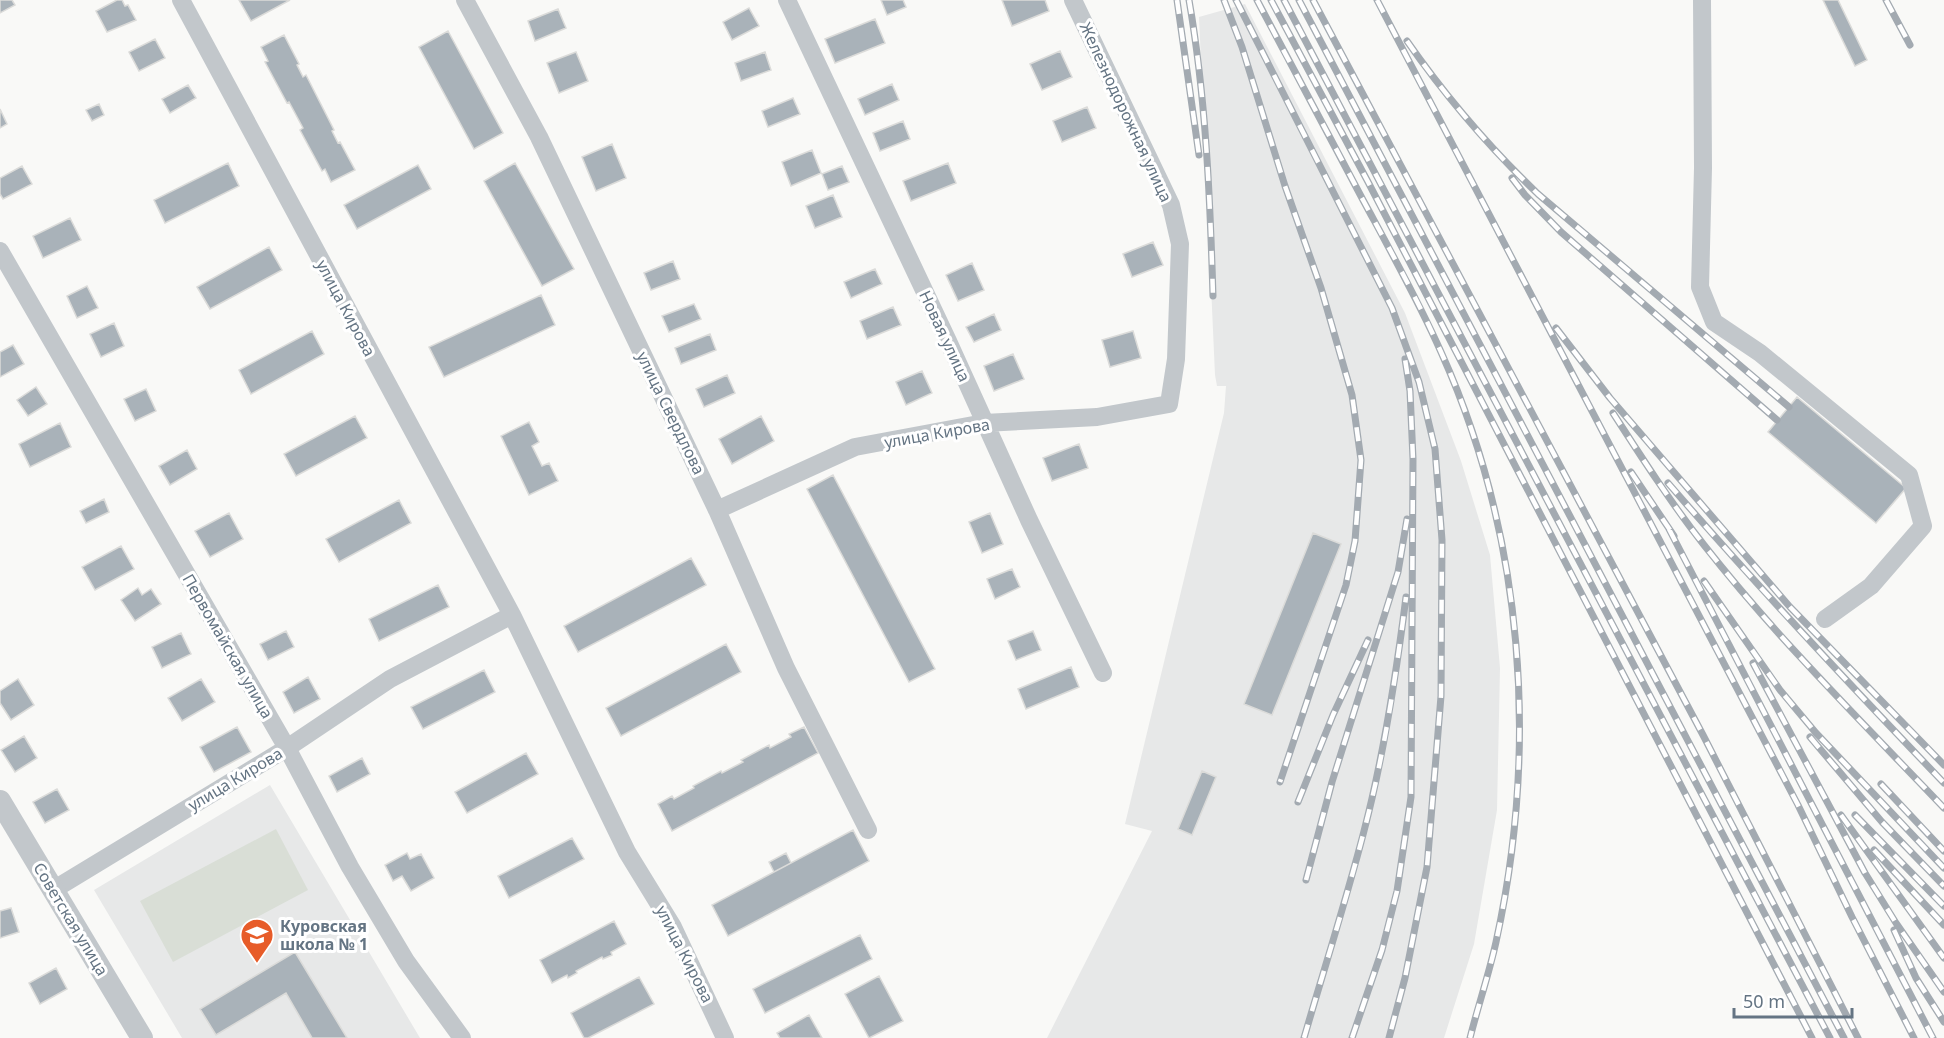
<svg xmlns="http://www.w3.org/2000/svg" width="1944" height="1038" viewBox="0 0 1944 1038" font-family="'Noto Sans',sans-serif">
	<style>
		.built { fill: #e7e8e8 }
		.green { fill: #d9ded6 }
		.building { fill: #a9b2b9; stroke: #dbdbd9; stroke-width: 1.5 }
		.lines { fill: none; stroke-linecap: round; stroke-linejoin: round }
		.minor { stroke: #c2c7cb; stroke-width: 18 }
		.tertiary { stroke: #c2c7cb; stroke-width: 22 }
		.rail-casing { stroke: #a3aab1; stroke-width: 7 }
		.rail { stroke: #fff; stroke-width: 4.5; stroke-dasharray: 14; stroke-linecap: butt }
		.labels { text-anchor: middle; stroke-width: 6; stroke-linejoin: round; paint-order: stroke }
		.street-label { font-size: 16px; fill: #647483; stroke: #fff }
		.poi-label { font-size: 16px; font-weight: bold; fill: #647483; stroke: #fff; text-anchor: start }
	</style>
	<rect width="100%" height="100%" fill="#f9f9f7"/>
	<path class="built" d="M 1245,4 L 1405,313 L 1461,461 L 1490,555 L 1500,668 L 1497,810 L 1474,944 L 1444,1038 L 1047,1038 L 1152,831 L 1125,824 L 1224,413 L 1226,386 L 1217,386 L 1215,375 L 1199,17 Z
		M 270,785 L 420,1038 L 182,1038 L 94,890 Z"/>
	<path class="green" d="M 276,829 L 308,890 L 173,962 L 140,901 Z"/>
	<path class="building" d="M 0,0 L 12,0 L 15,5 L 0,13 Z
		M 117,0 L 122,0 L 125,6 L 128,5 L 136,20 L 107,32 L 96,11 Z
		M 239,0 L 290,0 L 251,21 Z
		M 881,0 L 903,0 L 906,7 L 887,15 Z
		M 1002,0 L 1045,0 L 1049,11 L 1012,26 Z
		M 1823,0 L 1838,0 L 1867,60 L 1855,66 Z
		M 749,8 L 759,26 L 732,40 L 723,22 Z
		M 558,9 L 566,28 L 535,41 L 528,21 Z
		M 875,19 L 885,43 L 835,63 L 825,39 Z
		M 448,31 L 503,133 L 474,149 L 419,47 Z
		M 284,35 L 299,64 L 297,65 L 303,77 L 306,75 L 334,130 L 332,131 L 338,143 L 340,142 L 355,170 L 331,182 L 325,169 L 322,171 L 300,130 L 303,128 L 289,102 L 287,103 L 265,62 L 268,61 L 261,47 Z
		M 155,39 L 165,58 L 139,71 L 129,52 Z
		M 1060,51 L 1072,77 L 1042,90 L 1030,64 Z
		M 576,52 L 588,81 L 559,93 L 547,63 Z
		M 765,52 L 771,70 L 741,81 L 735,63 Z
		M 892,84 L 899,100 L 865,115 L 858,99 Z
		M 188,85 L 196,98 L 170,113 L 162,99 Z
		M 793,98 L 800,114 L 768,127 L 762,111 Z
		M 99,104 L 104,115 L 92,121 L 86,110 Z
		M 1087,107 L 1096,128 L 1062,142 L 1053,121 Z
		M 0,109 L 7,124 L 0,128 Z
		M 903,121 L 910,139 L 880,151 L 873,133 Z
		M 612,144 L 626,178 L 596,191 L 582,157 Z
		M 812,150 L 821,173 L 791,186 L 782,162 Z
		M 228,163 L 239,186 L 165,223 L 154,200 Z
		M 515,163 L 574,269 L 542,286 L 484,181 Z
		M 948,163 L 956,183 L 911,201 L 903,181 Z
		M 418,165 L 431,189 L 357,229 L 344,205 Z
		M 22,166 L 32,184 L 3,199 L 0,194 L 0,178 Z
		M 842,166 L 849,182 L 828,190 L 822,174 Z
		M 833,195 L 842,217 L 815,228 L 806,206 Z
		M 70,218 L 81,240 L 43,258 L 33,236 Z
		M 1153,242 L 1163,265 L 1132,277 L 1123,254 Z
		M 269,247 L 282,270 L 210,309 L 197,287 Z
		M 673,261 L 680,279 L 651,290 L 644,273 Z
		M 972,263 L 984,290 L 958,301 L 946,275 Z
		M 875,269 L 882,284 L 851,298 L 844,282 Z
		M 87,286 L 98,308 L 77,318 L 67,296 Z
		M 541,295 L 555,325 L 444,377 L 429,347 Z
		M 694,304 L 701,319 L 669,332 L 662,316 Z
		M 893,307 L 901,325 L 867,339 L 860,321 Z
		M 994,314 L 1001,330 L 974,342 L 966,327 Z
		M 114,323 L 124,346 L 101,357 L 90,334 Z
		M 312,331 L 324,354 L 251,394 L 239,370 Z
		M 1133,331 L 1141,358 L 1110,367 L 1102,340 Z
		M 710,334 L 716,350 L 681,364 L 675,348 Z
		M 13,345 L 24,364 L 0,377 L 0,352 Z
		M 1013,354 L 1024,379 L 994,391 L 984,366 Z
		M 922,371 L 932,393 L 906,405 L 896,382 Z
		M 727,375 L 735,393 L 704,407 L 696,389 Z
		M 36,387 L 47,404 L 28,416 L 17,400 Z
		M 146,389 L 156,411 L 135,421 L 124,399 Z
		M 1797,397 L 1906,488 L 1876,523 L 1768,432 Z
		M 355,416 L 367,438 L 296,476 L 284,454 Z
		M 761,416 L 774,441 L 732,464 L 719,439 Z
		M 529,422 L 539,442 L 532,446 L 542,466 L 549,463 L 558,481 L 529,495 L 501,436 Z
		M 60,423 L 71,447 L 30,467 L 19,444 Z
		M 1079,444 L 1088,468 L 1052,481 L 1043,458 Z
		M 187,450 L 197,469 L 170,485 L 159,466 Z
		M 833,475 L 935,669 L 909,682 L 807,489 Z
		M 104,499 L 109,512 L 86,523 L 80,511 Z
		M 399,500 L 411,523 L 339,562 L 326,539 Z
		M 229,513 L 243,539 L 210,557 L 195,531 Z
		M 990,513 L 1003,544 L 982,553 L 969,522 Z
		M 1313,533 L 1341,544 L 1272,715 L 1244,704 Z
		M 121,546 L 134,569 L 95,590 L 82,567 Z
		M 691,558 L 706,585 L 578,652 L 564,626 Z
		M 1012,569 L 1020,587 L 995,599 L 987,579 Z
		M 438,585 L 449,607 L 379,641 L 369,619 Z
		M 138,588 L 142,595 L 151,589 L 161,604 L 135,621 L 121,600 Z
		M 286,631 L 294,647 L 268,660 L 260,644 Z
		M 1033,631 L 1041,650 L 1016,660 L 1008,641 Z
		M 181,633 L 191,654 L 162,668 L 152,647 Z
		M 726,644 L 741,672 L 621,736 L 606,708 Z
		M 1071,667 L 1079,687 L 1026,709 L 1018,689 Z
		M 484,670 L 495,692 L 423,729 L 411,707 Z
		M 308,677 L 320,699 L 294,713 L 283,692 Z
		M 18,679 L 34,705 L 11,720 L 0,703 L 0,691 Z
		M 201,679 L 215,702 L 182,721 L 168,698 Z
		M 237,727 L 251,752 L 214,772 L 200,747 Z
		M 804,727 L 818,753 L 672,831 L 658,804 L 672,796 L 674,799 L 694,788 L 693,786 L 721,771 L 722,773 L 743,762 L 741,760 L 769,745 L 770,748 L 791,737 L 789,734 Z
		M 24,736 L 37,758 L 15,772 L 1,750 Z
		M 526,753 L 538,774 L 467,813 L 455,792 Z
		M 362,758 L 370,774 L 337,792 L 329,776 Z
		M 1202,771 L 1216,777 L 1192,835 L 1178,829 Z
		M 57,789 L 69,810 L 45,823 L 33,802 Z
		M 853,830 L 869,861 L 728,936 L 712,905 Z
		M 572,838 L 584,859 L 509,898 L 498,876 Z
		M 407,853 L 410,859 L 421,854 L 434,878 L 411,891 L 402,876 L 393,881 L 385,865 Z
		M 786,853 L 791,863 L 774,872 L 769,862 Z
		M 11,908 L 19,932 L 0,938 L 0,911 Z
		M 614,921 L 626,944 L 611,952 L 612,955 L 603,959 L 602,957 L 576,971 L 577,973 L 568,978 L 567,975 L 552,983 L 540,960 Z
		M 860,935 L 872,959 L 765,1013 L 753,989 Z
		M 295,952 L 347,1038 L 312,1038 L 286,993 L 216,1035 L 200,1009 Z
		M 56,968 L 67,989 L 40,1004 L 29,983 Z
		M 879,976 L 903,1021 L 869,1038 L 845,994 Z
		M 639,977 L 654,1004 L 588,1038 L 584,1038 L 571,1013 Z
		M 809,1015 L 822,1038 L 780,1038 L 777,1033 Z"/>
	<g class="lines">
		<path class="minor" d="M 181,0 L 512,615 L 627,852 L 673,927 L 725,1038
			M 465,0 L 539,137 L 717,510 L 786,668 L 868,830
			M 787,0 L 948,341 L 1029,520 L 1103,673
			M 1702,0 L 1703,168 L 1700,287 L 1714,322 L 1760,353 L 1909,475 L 1923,526 L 1871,586 L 1825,619
			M 0,251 L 287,748 L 350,867 L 406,961 L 462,1038
			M 717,510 L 855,447 L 984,423 L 1097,417 L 1169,404 L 1176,359 L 1180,244 L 1171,205 L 1073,0
			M 53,890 L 287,748 L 390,679 L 512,615"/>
		<path class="tertiary" d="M 0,801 L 142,1038"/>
		<g class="rail-casing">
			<path id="rail" d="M 1177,0 L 1199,155
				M 1189,0 C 1206,98 1210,197 1213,296
				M 1224,0 L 1242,47 L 1285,186 L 1321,288 L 1352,395 L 1361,460 L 1355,541 L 1346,585 L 1280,782
				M 1236,0 L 1392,308 L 1419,382 L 1435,449 L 1442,540 L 1441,696 L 1427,867 L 1405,978 L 1389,1038
				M 1257,0 C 1292,67 1328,133 1363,200 C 1390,250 1418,300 1441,352 C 1524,536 1539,746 1496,942 C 1489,974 1478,1006 1470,1038
				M 1271,0 L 1367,180 L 1812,1038
				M 1284,0 L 1830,1038
				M 1299,0 L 1844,1038
				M 1313,0 L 1703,735 L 1858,1038
				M 1377,0 L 1798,805 L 1852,917 L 1914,1038
				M 1886,0 L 1910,45
				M 1407,41 C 1446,97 1489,147 1538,194 L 1789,407
				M 1512,178 L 1525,195 L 1561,232 L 1777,420
				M 1556,328 L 1610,398 L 1790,607 L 1944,765
				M 1613,413 C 1642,458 1671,503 1704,545 C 1777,638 1862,722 1944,808
				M 1631,472 L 1674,536
				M 1668,483 C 1757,586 1850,685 1944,783
				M 1669,529 L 1933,1038
				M 1704,581 L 1780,690 L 1816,733 L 1944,868
				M 1753,663 L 1865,873 L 1896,923 L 1944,992
				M 1810,737 L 1882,822 L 1944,886
				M 1881,784 L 1944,851
				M 1298,802 L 1333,715 L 1368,640
				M 1841,815 L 1944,958
				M 1855,815 L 1944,906
				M 1874,850 L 1944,925
				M 1306,880 L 1332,782 L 1398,572 L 1407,519
				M 1894,930 L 1916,978 L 1944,1022
				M 1304,1038 C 1324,969 1346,901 1364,831 C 1384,755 1396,676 1406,597
				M 1352,1038 L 1382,950 L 1397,891 L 1411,797 L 1413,459 L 1410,391 L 1405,359"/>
		</g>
		<use href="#rail" class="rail"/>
	</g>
	<defs>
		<g id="school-pin" transform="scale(1.725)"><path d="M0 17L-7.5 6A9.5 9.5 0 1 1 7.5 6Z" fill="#e75c29" stroke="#fff"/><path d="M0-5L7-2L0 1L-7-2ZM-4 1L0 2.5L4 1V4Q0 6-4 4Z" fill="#fff"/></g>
	</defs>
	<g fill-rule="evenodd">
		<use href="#school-pin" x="257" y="935"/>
	</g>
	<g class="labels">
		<g class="street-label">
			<text transform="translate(1126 112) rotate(65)" y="6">Железнодорожная улица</text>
			<text transform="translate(346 308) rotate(62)" y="6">улица Кирова</text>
			<text transform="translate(945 336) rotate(65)" y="6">Новая улица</text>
			<text transform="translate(671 413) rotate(64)" y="6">улица Свердлова</text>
			<text transform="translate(937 433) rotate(-10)" y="6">улица Кирова</text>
			<text transform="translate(228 646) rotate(60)" y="6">Первомайская улица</text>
			<text transform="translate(235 779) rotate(-31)" y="6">улица Кирова</text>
			<text transform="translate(71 919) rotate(59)" y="6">Советская улица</text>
			<text transform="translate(685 954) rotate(63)" y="6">улица Кирова</text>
		</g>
		<g class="poi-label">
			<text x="280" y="932">Куровская<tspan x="280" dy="18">школа № 1</tspan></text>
		</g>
	</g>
	<path d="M1734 1008v9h118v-9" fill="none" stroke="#647483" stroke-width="3"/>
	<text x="1743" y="1008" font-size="18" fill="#647483" stroke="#ffffff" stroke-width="4.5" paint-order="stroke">50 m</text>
</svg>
